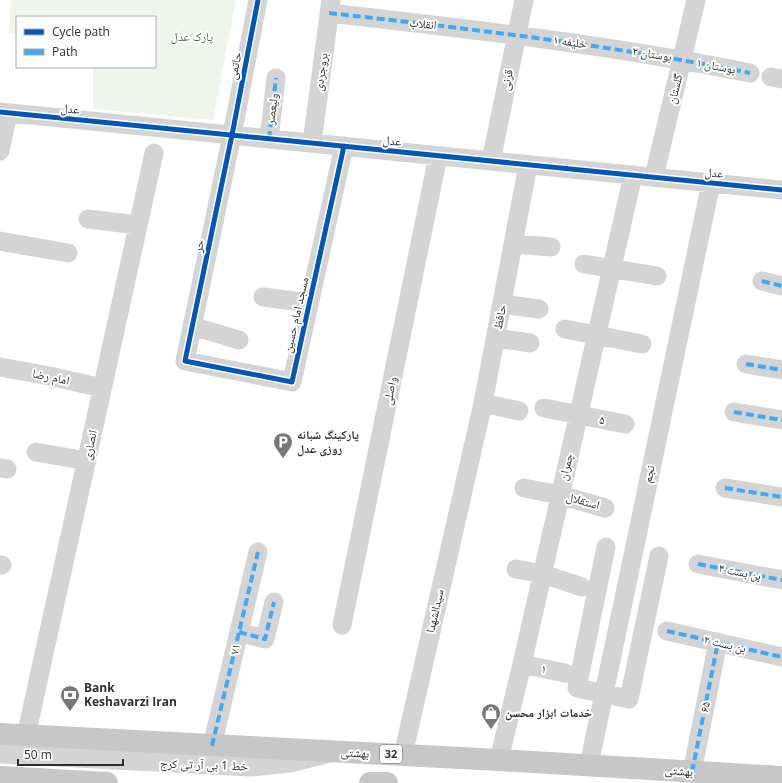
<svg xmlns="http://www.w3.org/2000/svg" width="782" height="783" viewBox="0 0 782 783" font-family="'Open Sans','Noto Naskh Arabic',sans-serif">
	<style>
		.green { fill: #f0f5ec }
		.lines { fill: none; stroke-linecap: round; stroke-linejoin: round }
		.minor { stroke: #d4d4d4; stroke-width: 19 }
		.major { stroke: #c7c7c7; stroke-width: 22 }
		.quiet { stroke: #3fa9f5; stroke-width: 4; stroke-dasharray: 8 4; stroke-linecap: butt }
		.cycleway-casing { stroke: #fff; stroke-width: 8 }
		.cycleway { stroke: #0057b8; stroke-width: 5 }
		.labels { text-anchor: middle; stroke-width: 4; stroke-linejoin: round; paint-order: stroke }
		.shield { fill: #fff; stroke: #6d6d6d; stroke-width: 1 }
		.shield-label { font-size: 11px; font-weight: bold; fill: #2f2f2f }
		.street-label { font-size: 12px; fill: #2f2f2f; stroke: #fff }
		.park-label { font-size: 12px; fill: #4f6c3b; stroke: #fff }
		.poi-label { font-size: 12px; font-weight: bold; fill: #2f2f2f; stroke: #fff; text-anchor: start }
	</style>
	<rect width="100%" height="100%" fill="#fff"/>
	<path class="green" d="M 11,0 L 236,0 L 213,120 L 93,109 L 93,67 L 155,67 L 155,17 L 17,17 L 17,33 L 9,33 Z"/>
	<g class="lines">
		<path class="minor" d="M 258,0 L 232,135 L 185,361 L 292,382 L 344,146
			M 329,13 C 470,29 611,45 750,73
			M 771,77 L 782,79
			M 0,112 L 782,190
			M 269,139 L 276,78
			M 312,143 L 331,0
			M 0,151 L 8,113
			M 491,161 L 524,0
			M 654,177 L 696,0
			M 88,219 L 138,225
			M 0,241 L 68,253
			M 514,244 L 551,247
			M 584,264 L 657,276
			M 762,281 L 782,286
			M 263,297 L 309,303
			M 502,304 L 539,309
			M 192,326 L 239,340
			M 565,329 L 642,344
			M 496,338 L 530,343
			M 746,364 L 782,370
			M 0,367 L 50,376 L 102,388
			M 483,403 L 519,411
			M 544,408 L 625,424
			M 734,412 L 782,420
			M 36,452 L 87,461
			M 0,468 L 7,469
			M 524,488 L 560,495 L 605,508
			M 725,488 L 782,497
			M 606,547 L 577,688 L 629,699 L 659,556
			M 698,564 L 782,580
			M 0,565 L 2,565
			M 516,569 L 543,574 L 582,587
			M 342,625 L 438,156
			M 667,631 L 782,657
			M 239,632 L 265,639 L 274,602
			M 522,664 L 565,673
			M 26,736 L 154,153
			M 212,746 L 258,552
			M 0,754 L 251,767 L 290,763 L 326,754
			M 403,755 L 483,403 L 528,165
			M 499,760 L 522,664 L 633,175
			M 589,765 L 711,183
			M 692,772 L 718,642"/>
		<path class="major" d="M 0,734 L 499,760 L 782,777
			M 0,777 L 107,783
			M 370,783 L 387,783"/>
		<path class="quiet" d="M 329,13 C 470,29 611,45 750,73
			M 269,139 L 276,78
			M 762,281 L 782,286
			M 746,364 L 782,370
			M 734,412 L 782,420
			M 725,488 L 782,497
			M 698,564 L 782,580
			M 667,631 L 782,657
			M 239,632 L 265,639 L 274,602
			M 212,746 L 258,552
			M 692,772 L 718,642"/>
		<g class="cycleway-casing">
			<path id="cycleway" d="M 258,0 L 232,135 L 185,361 L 292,382 L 344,146
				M 0,112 L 782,190"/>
		</g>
		<use href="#cycleway" class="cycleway"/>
	</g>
	<defs>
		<g id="parking-pin" transform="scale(1)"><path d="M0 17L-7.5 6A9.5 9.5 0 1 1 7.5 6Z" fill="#787878" stroke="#fff"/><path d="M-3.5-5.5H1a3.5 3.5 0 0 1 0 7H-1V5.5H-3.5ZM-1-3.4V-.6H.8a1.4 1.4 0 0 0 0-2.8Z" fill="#fff"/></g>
		<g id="bank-pin" transform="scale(1)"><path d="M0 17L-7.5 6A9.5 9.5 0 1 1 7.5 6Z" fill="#787878" stroke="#fff"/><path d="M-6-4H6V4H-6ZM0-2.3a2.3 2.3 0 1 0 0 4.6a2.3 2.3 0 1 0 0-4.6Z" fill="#fff"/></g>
		<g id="shop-pin" transform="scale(1)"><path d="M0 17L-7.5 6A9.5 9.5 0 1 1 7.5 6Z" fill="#787878" stroke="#fff"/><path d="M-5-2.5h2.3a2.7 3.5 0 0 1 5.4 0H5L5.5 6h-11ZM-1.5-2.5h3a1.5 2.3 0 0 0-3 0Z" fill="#fff"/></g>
	</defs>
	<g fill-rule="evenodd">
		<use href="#parking-pin" x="283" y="442"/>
		<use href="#bank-pin" x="70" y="695"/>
		<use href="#shop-pin" x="491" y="713"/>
	</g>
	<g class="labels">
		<rect class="shield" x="380" y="745" width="22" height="18" rx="3"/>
		<g class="shield-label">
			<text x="391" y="758">32</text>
		</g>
		<g class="street-label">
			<text transform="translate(423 24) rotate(6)" y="4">انقلاب</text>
			<text transform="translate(570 42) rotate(8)" y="4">خلیفه ۱</text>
			<text transform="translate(652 54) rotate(9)" y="4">بوستان ۲</text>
			<text transform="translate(235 66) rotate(-79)" y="4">حاتمی</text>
			<text transform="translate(716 66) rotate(11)" y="4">بوستان ۱</text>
			<text transform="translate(321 72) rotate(-82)" y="4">بروجردی</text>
			<text transform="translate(507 80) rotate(-79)" y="4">قرنی</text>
			<text transform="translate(675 89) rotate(-76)" y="4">گلستان</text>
			<text transform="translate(70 109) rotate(6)" y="4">عدل</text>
			<text transform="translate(272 109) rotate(-83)" y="4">ولیعصر</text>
			<text transform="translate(392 141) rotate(6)" y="4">عدل</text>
			<text transform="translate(714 173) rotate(6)" y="4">عدل</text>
			<text transform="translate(199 246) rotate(-78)" y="4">حر</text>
			<text transform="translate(296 315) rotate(-77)" y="4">مسجد امام حسین</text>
			<text transform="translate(500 317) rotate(-79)" y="4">حافظ</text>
			<text transform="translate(51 377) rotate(12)" y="4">امام رضا</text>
			<text transform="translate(390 391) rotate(-79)" y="4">واصلی</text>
			<text transform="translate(602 420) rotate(10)" y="4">۵</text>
			<text transform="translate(90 445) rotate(-78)" y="4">انصاری</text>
			<text transform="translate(566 467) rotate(-77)" y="4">چمران</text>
			<text transform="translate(649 474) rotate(-78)" y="4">نجم</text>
			<text transform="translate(583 501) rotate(16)" y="4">استقلال</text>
			<text transform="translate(740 572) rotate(11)" y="4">بن بست ۴</text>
			<text transform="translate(435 611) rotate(-77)" y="4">سیدالشهدا</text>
			<text transform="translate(725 644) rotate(13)" y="4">بن بست ۲</text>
			<text transform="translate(235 649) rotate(-77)" y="4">۷۱</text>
			<text transform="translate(544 669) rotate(12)" y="4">۱</text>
			<text transform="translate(705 707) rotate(-79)" y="4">۶۵</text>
			<text transform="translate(355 753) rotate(3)" y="4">بهشتى</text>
			<text transform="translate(204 765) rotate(2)" y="4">خط 1 بی آر تی کرج</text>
			<text transform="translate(679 771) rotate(4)" y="4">بهشتى</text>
		</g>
		<g class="park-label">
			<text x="192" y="41">پارک عدل</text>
		</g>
		<g class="poi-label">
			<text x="297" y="439">پارکینگ شبانه<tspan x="297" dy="14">روزی عدل</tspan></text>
			<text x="84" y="692">Bank<tspan x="84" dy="14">Keshavarzi Iran</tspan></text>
			<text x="505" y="717">خدمات ابزار محسن</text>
		</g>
	</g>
	<rect x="16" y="16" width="140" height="52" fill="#ffffff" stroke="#acacac"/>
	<rect x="24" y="29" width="20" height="6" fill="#0057b8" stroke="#acacac"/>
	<text x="52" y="36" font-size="12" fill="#2f2f2f">Cycle path</text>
	<rect x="24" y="49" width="20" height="6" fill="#3fa9f5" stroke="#acacac"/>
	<text x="52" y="56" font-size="12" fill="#2f2f2f">Path</text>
	<path d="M18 759v6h105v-6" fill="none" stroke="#2f2f2f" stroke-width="2"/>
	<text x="24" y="759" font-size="12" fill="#2f2f2f" stroke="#ffffff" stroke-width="3" paint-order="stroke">50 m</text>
</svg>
